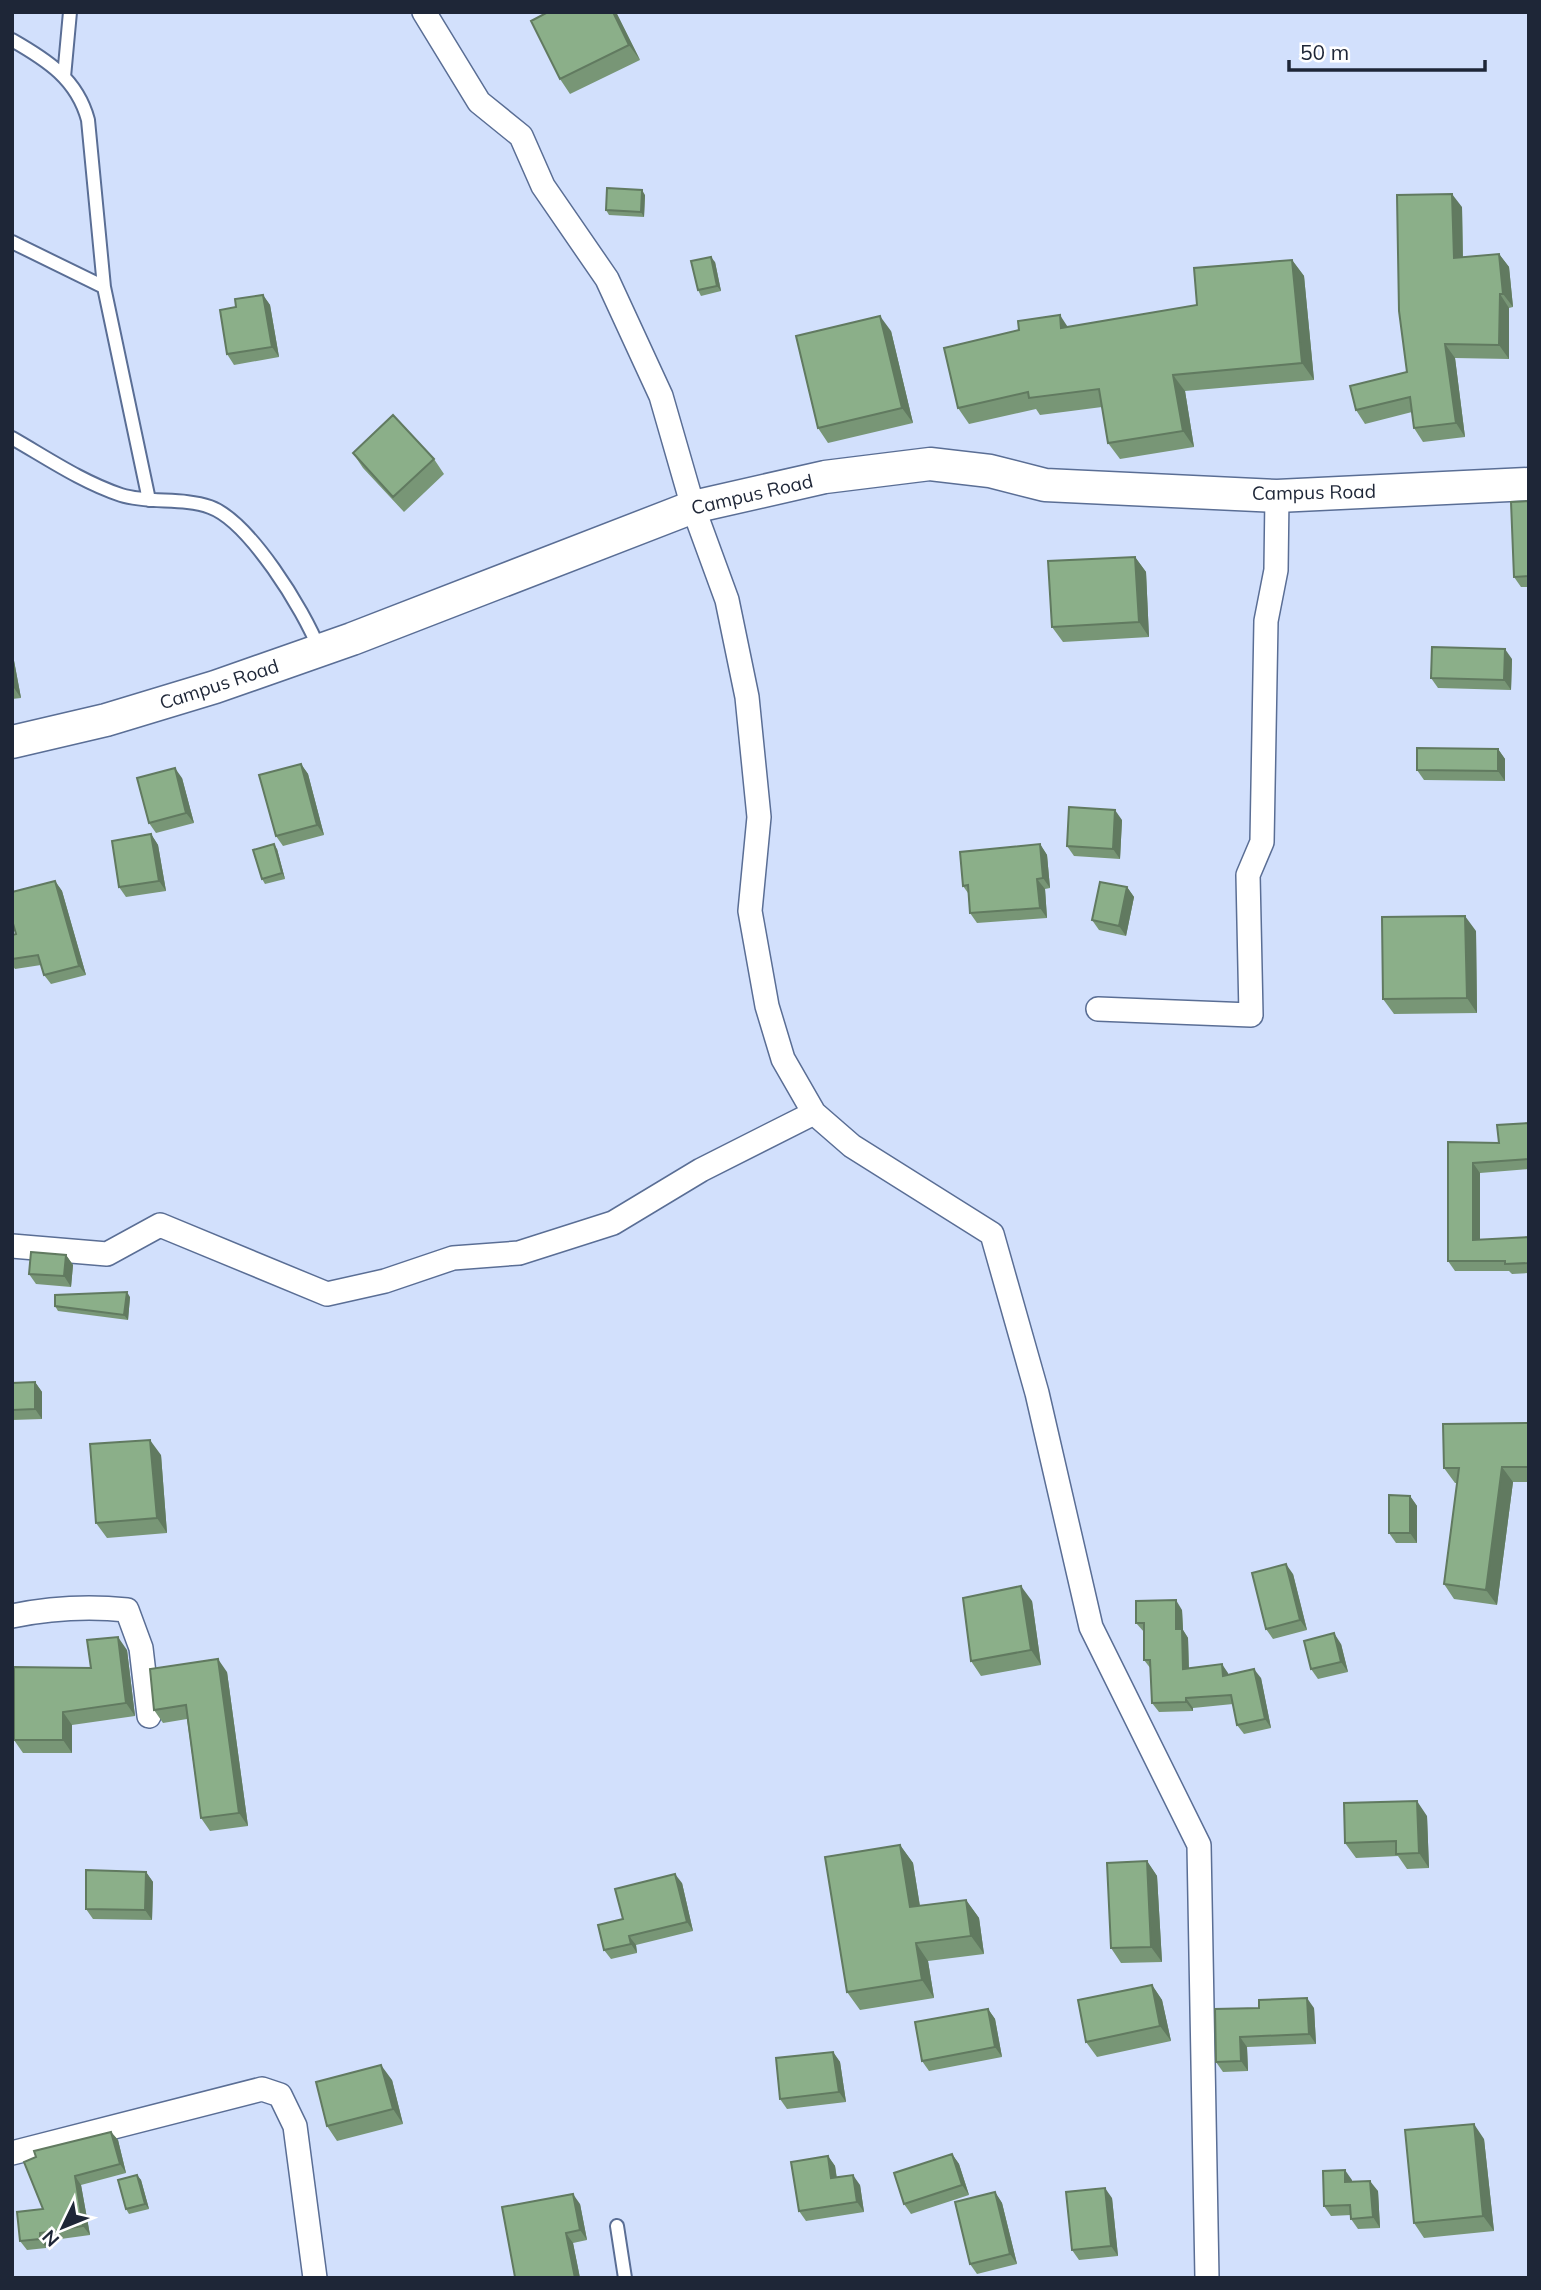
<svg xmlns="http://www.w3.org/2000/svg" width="1541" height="2290" viewBox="0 0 1541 2290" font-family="Mulish,sans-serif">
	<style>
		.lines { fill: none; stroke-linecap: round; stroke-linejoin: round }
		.lane-casing { stroke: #5a6e95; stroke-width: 16 }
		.street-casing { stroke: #5a6e95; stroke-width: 26 }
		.secondary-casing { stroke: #5a6e95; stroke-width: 35 }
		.lane { stroke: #fff; stroke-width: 12 }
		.street { stroke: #fff; stroke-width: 23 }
		.secondary { stroke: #fff; stroke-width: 32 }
		.wall { fill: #789676 }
		.shaded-wall { fill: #617a60 }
		.building { fill: #8baf89; stroke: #617a60; stroke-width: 2 }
		.labels { text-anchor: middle; stroke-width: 5; stroke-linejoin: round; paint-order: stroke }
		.street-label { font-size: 19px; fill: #1e2637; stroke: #fff }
	</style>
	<rect width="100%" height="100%" fill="#d2e0fc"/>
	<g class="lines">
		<g class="lane-casing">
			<path id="lane" d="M 12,40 C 47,60 77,79 88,120 L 104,287 L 149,500
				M 64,77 L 70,12
				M 12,242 L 104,287
				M 12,438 C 47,458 82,482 121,495 C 150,504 182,497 210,507 C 249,521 304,610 319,649
				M 617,2226 L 625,2278"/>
		</g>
		<g class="street-casing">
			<path id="street" d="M 424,12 L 479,102 L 521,136 L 543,186 L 607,279 L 661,396 L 693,507 L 727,600 L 747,697 L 759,817 L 750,911 L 767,1006 L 783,1059 L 814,1113 L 852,1146 L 992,1234 L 1037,1393 L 1091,1627 L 1199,1845 L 1207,2278
				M 1098,1009 L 1251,1015 L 1248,875 L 1262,842 L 1266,621 L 1276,570 L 1277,496
				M 12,1246 L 107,1254 L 160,1225 L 327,1294 L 385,1281 L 453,1258 L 519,1253 L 613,1223 L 701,1170 L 814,1113
				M 12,1616 C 51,1608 88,1606 127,1610 L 141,1648 L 149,1716
				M 12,2153 L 262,2089 L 280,2095 L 295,2126 L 315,2278"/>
		</g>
		<g class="secondary-casing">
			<path id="secondary" d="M 12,742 L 106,720 L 215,687 L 352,639 L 693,507 L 825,477 L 930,464 L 990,471 L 1045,485 L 1277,496 L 1529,484"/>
		</g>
		<use href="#lane" class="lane"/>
		<use href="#street" class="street"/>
		<use href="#secondary" class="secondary"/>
	</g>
	<path class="wall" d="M 548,12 L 616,12 L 640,60 L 570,94 L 560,79 Z
		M 645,195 L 644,217 L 609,215 L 606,210 Z
		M 1462,207 L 1463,257 L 1499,254 L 1509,267 L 1513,307 L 1509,308 L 1509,359 L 1455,358 L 1465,437 L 1423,442 L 1414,428 L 1412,412 L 1365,424 L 1356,410 L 1407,372 Z
		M 1292,260 L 1304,276 L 1314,380 L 1185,391 L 1194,447 L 1120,459 L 1108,443 L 1102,407 L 1040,415 L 1036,409 L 969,424 L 958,408 L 1068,327 L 1197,305 Z
		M 715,262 L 721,291 L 701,296 L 698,290 Z
		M 263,295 L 270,305 L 279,357 L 234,365 L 227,354 L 236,307 Z
		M 891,331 L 913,423 L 828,443 L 818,428 Z
		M 353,453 L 434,459 L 444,474 L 404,512 L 363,468 Z
		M 1529,501 L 1529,587 L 1521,587 L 1514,577 Z
		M 1135,557 L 1146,572 L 1149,637 L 1063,642 L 1052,627 Z
		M 12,650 L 21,698 L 12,699 Z
		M 1512,659 L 1511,690 L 1438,688 L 1431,678 Z
		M 1498,749 L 1505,759 L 1505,781 L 1424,780 L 1417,770 Z
		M 301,764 L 308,774 L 324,835 L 283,846 L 276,836 Z
		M 182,778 L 194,823 L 156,833 L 149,823 Z
		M 1122,820 L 1120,859 L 1074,856 L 1067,846 Z
		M 151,834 L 158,845 L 166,891 L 126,897 L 119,887 Z
		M 1040,844 L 1047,855 L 1050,888 L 1045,889 L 1047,918 L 977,923 L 970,913 L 968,893 L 963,886 Z
		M 277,849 L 285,879 L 265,884 L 262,879 Z
		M 55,881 L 62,891 L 86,975 L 51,984 L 44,975 L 41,965 L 15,969 L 12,965 L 12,935 L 16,934 Z
		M 1127,887 L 1134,897 L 1126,936 L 1099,930 L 1092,920 Z
		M 1476,931 L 1477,1013 L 1394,1014 L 1383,999 Z
		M 1529,1123 L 1529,1169 L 1480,1173 L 1480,1240 L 1529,1237 L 1529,1273 L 1512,1274 L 1509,1271 L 1455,1271 L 1448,1261 L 1448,1142 L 1499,1143 Z
		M 66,1255 L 73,1265 L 71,1287 L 36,1284 L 29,1274 Z
		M 130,1297 L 128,1320 L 58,1311 L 55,1306 Z
		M 35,1382 L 42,1392 L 42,1419 L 12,1420 L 12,1383 Z
		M 1529,1423 L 1529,1482 L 1513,1482 L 1497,1605 L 1454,1599 L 1444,1584 L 1457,1483 L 1455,1483 L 1444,1468 Z
		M 161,1455 L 167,1533 L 107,1538 L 96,1523 Z
		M 1410,1496 L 1417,1506 L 1417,1543 L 1396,1543 L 1389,1533 Z
		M 1293,1574 L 1307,1630 L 1273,1639 L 1266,1629 Z
		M 1032,1601 L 1041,1665 L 981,1676 L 971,1661 Z
		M 1182,1610 L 1183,1630 L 1188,1638 L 1189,1668 L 1228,1673 L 1228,1675 L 1261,1678 L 1271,1728 L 1244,1734 L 1237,1725 L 1233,1704 L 1193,1708 L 1193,1711 L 1159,1712 L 1152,1703 L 1151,1669 L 1144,1660 L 1144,1632 L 1136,1623 Z
		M 1341,1644 L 1348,1672 L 1318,1679 L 1311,1669 Z
		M 127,1650 L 135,1716 L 72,1725 L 72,1753 L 23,1753 L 14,1740 L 91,1668 Z
		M 227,1672 L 248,1826 L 210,1831 L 201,1818 L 187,1719 L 163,1723 L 154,1710 Z
		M 1427,1816 L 1429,1868 L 1407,1869 L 1398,1856 L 1356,1858 L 1345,1843 Z
		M 900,1845 L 913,1863 L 920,1906 L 966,1900 L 979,1918 L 984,1954 L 928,1961 L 934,1998 L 860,2010 L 847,1992 Z
		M 1147,1861 L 1157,1876 L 1162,1962 L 1121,1963 L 1111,1948 Z
		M 146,1872 L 153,1882 L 152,1920 L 93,1919 L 86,1909 Z
		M 682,1883 L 693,1931 L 636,1945 L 637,1953 L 611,1959 L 604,1950 L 623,1919 Z
		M 1152,1985 L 1162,2000 L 1171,2041 L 1097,2057 L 1086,2042 Z
		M 1314,2008 L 1316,2044 L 1247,2047 L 1248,2071 L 1223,2072 L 1216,2062 L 1215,2009 Z
		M 988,2009 L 995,2019 L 1002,2057 L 929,2071 L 922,2061 Z
		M 833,2052 L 840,2062 L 846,2102 L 787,2109 L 780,2099 Z
		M 392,2080 L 403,2124 L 337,2141 L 327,2126 Z
		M 111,2132 L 118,2140 L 126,2173 L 81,2185 L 90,2235 L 46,2241 L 46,2248 L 27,2250 L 20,2241 L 43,2209 Z
		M 1484,2139 L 1494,2231 L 1424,2238 L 1414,2223 Z
		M 952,2154 L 959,2164 L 969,2195 L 911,2214 L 904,2204 Z
		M 828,2156 L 835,2166 L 837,2178 L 860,2185 L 864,2212 L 806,2221 L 799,2211 Z
		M 137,2175 L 141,2180 L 149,2209 L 129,2214 L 126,2209 Z
		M 1352,2180 L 1352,2182 L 1378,2191 L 1380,2228 L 1358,2229 L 1351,2219 L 1351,2215 L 1331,2216 L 1324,2206 Z
		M 995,2192 L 1002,2203 L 1017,2264 L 977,2274 L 970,2264 Z
		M 1112,2198 L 1118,2256 L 1079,2260 L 1072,2250 Z
		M 580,2204 L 587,2240 L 573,2243 L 580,2278 L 512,2278 L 515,2277 Z"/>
	<path class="shaded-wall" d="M 613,12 L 616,12 L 640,60 L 629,45 Z
		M 642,190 L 645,195 L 644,217 L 641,212 Z
		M 1452,194 L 1462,207 L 1463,272 L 1454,258 Z
		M 1499,254 L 1509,267 L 1513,307 L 1503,294 Z
		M 711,257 L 715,262 L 721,291 L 717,286 Z
		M 1292,260 L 1304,276 L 1314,380 L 1302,363 Z
		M 1500,294 L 1509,308 L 1509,359 L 1499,345 Z
		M 263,295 L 270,305 L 279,357 L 272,347 Z
		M 1060,315 L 1071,332 L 1061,328 Z
		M 880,316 L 891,331 L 913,423 L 902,408 Z
		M 1445,344 L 1455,358 L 1465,437 L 1456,423 Z
		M 1173,375 L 1185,391 L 1194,447 L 1183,431 Z
		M 1135,557 L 1146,572 L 1149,637 L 1139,622 Z
		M 1505,649 L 1512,659 L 1511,690 L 1504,680 Z
		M 12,650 L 21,698 L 14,688 L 12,679 Z
		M 1498,749 L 1505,759 L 1505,781 L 1498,771 Z
		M 301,764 L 308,774 L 324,835 L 317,825 Z
		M 175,768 L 182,778 L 194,823 L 186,813 Z
		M 1115,810 L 1122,820 L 1120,859 L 1113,849 Z
		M 151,834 L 158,845 L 166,891 L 159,881 Z
		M 274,844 L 277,849 L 285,879 L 282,873 Z
		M 1040,844 L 1047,855 L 1050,888 L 1043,878 Z
		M 1037,879 L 1045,889 L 1047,918 L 1040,908 Z
		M 55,881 L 62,891 L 86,975 L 79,966 Z
		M 1127,887 L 1134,897 L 1126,936 L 1119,926 Z
		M 1465,916 L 1476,931 L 1477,1013 L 1467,998 Z
		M 1473,1163 L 1480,1173 L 1480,1250 L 1473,1240 Z
		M 66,1255 L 73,1265 L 71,1287 L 64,1276 Z
		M 127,1292 L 130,1297 L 128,1320 L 124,1315 Z
		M 35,1382 L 42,1392 L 42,1419 L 35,1409 Z
		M 150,1440 L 161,1455 L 167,1533 L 157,1518 Z
		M 1502,1467 L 1513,1482 L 1497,1605 L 1486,1590 Z
		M 1410,1496 L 1417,1506 L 1417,1543 L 1410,1533 Z
		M 1286,1564 L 1293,1574 L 1307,1630 L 1300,1620 Z
		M 1021,1586 L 1032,1601 L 1041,1665 L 1031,1650 Z
		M 1176,1600 L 1182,1610 L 1183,1630 L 1188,1638 L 1189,1678 L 1183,1669 L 1176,1629 Z
		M 1334,1633 L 1341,1644 L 1348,1672 L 1341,1662 Z
		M 118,1637 L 127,1650 L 135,1716 L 126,1703 Z
		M 218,1659 L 227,1672 L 248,1826 L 239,1813 Z
		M 1222,1664 L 1228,1673 L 1230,1685 L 1223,1676 Z
		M 1254,1669 L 1261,1678 L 1271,1728 L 1265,1719 Z
		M 1186,1698 L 1193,1708 L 1193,1711 L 1186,1702 Z
		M 63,1712 L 72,1725 L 72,1753 L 63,1740 Z
		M 1417,1801 L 1427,1816 L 1429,1868 L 1419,1853 Z
		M 900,1845 L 913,1863 L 923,1926 L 910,1907 Z
		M 1147,1861 L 1157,1876 L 1162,1962 L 1151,1947 Z
		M 146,1872 L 153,1882 L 152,1920 L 145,1910 Z
		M 675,1874 L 682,1883 L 693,1931 L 687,1922 Z
		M 966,1900 L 979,1918 L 984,1954 L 971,1936 Z
		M 629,1936 L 636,1945 L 637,1953 L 631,1944 Z
		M 916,1943 L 928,1961 L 934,1998 L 922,1980 Z
		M 1152,1985 L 1162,2000 L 1171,2041 L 1160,2026 Z
		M 1307,1998 L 1314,2008 L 1316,2044 L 1309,2034 Z
		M 988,2009 L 995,2019 L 1002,2057 L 995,2047 Z
		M 1240,2037 L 1247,2047 L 1248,2071 L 1241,2061 Z
		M 833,2052 L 840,2062 L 846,2102 L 839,2092 Z
		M 381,2065 L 392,2080 L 403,2124 L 393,2109 Z
		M 1474,2124 L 1484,2139 L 1494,2231 L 1483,2216 Z
		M 111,2132 L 118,2140 L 126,2173 L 120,2164 Z
		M 952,2154 L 959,2164 L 969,2195 L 962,2185 Z
		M 828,2156 L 835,2166 L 838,2189 L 831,2178 Z
		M 1345,2170 L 1352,2180 L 1352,2192 L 1345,2182 Z
		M 137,2175 L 141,2180 L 149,2209 L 145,2204 Z
		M 853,2175 L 860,2185 L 864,2212 L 857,2202 Z
		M 75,2176 L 81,2185 L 90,2235 L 83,2226 Z
		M 1370,2181 L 1378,2191 L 1380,2228 L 1373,2217 Z
		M 1105,2188 L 1112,2198 L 1118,2256 L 1111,2246 Z
		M 995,2192 L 1002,2203 L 1017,2264 L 1010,2254 Z
		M 573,2194 L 580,2204 L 587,2240 L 580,2230 Z
		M 40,2233 L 46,2241 L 46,2248 L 40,2239 Z
		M 566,2233 L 573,2243 L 580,2278 L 575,2278 Z"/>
	<path class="building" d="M 548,12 L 613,12 L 629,45 L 560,79 L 531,21 Z
		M 607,188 L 642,190 L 641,212 L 606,210 Z
		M 1452,194 L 1454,258 L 1499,254 L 1503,294 L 1500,294 L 1499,345 L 1445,344 L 1456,423 L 1414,428 L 1410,397 L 1356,410 L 1350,386 L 1407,372 L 1399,311 L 1397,195 Z
		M 711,257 L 717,286 L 698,290 L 691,261 Z
		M 1292,260 L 1302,363 L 1173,375 L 1183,431 L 1108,443 L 1099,389 L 1029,398 L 1028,392 L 958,408 L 944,348 L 1019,330 L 1018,321 L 1060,315 L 1061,328 L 1197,305 L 1194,268 Z
		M 263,295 L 272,347 L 227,354 L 220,310 L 236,307 L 235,299 Z
		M 880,316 L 902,408 L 818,428 L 796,336 Z
		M 393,415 L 434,459 L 393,497 L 353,453 Z
		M 1529,501 L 1529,576 L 1514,577 L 1511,502 Z
		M 1135,557 L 1139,622 L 1052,627 L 1048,561 Z
		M 1432,647 L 1505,649 L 1504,680 L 1431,678 Z
		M 1417,748 L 1498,749 L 1498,771 L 1417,770 Z
		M 301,764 L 317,825 L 276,836 L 259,775 Z
		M 175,768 L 186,813 L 149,823 L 137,778 Z
		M 1069,807 L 1115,810 L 1113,849 L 1067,846 Z
		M 151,834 L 159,881 L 119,887 L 112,841 Z
		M 274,844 L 282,873 L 262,879 L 253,850 Z
		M 1040,844 L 1043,878 L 1037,879 L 1040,908 L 970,913 L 968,885 L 963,886 L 960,852 Z
		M 55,881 L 79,966 L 44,975 L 38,955 L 12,959 L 12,935 L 16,934 L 12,920 L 12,892 Z
		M 1100,882 L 1127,887 L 1119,926 L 1092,920 Z
		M 1465,916 L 1467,998 L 1383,999 L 1382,917 Z
		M 1529,1123 L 1529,1159 L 1473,1163 L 1473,1240 L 1529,1237 L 1529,1263 L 1505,1264 L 1505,1261 L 1448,1261 L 1448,1142 L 1499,1143 L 1497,1125 Z
		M 31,1252 L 66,1255 L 64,1276 L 29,1274 Z
		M 127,1292 L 124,1315 L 55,1306 L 55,1295 Z
		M 35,1382 L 35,1409 L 12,1410 L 12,1383 Z
		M 1529,1423 L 1529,1467 L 1502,1467 L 1486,1590 L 1444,1584 L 1459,1468 L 1444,1468 L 1443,1424 Z
		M 150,1440 L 157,1518 L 96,1523 L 90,1444 Z
		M 1389,1495 L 1410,1496 L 1410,1533 L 1389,1533 Z
		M 1286,1564 L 1300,1620 L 1266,1629 L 1252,1573 Z
		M 1021,1586 L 1031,1650 L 971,1661 L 963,1598 Z
		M 1176,1600 L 1176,1629 L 1182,1629 L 1183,1669 L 1222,1664 L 1223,1676 L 1254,1669 L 1265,1719 L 1237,1725 L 1231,1695 L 1186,1698 L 1186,1702 L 1152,1703 L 1150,1660 L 1144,1660 L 1144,1623 L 1136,1623 L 1136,1601 Z
		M 1334,1633 L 1341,1662 L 1311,1669 L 1304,1641 Z
		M 118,1637 L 126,1703 L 63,1712 L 63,1740 L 14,1740 L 14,1667 L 91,1668 L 87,1640 Z
		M 218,1659 L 239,1813 L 201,1818 L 186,1705 L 154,1710 L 150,1669 Z
		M 1417,1801 L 1419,1853 L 1396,1854 L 1396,1841 L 1345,1843 L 1344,1803 Z
		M 900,1845 L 910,1907 L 966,1900 L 971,1936 L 916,1943 L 922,1980 L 847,1992 L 825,1857 Z
		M 1147,1861 L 1151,1947 L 1111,1948 L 1107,1863 Z
		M 86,1870 L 146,1872 L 145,1910 L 86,1909 Z
		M 675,1874 L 687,1922 L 629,1936 L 631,1944 L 604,1950 L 598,1925 L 623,1919 L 615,1889 Z
		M 1152,1985 L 1160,2026 L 1086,2042 L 1078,2000 Z
		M 1307,1998 L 1309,2034 L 1240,2037 L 1241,2061 L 1216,2062 L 1215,2009 L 1259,2008 L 1259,2000 Z
		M 988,2009 L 995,2047 L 922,2061 L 915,2022 Z
		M 833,2052 L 839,2092 L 780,2099 L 776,2058 Z
		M 381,2065 L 393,2109 L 327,2126 L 316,2082 Z
		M 1474,2124 L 1483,2216 L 1414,2223 L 1405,2130 Z
		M 111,2132 L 120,2164 L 75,2176 L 83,2226 L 40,2233 L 40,2239 L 20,2241 L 17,2212 L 43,2209 L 24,2162 L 36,2157 L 34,2151 Z
		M 952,2154 L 962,2185 L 904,2204 L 894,2173 Z
		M 828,2156 L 831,2178 L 853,2175 L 857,2202 L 799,2211 L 791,2162 Z
		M 1345,2170 L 1345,2182 L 1370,2181 L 1373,2217 L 1351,2219 L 1350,2205 L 1324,2206 L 1323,2171 Z
		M 137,2175 L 145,2204 L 126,2209 L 118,2180 Z
		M 1105,2188 L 1111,2246 L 1072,2250 L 1066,2192 Z
		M 995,2192 L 1010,2254 L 970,2264 L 955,2202 Z
		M 573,2194 L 580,2230 L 566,2233 L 575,2278 L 512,2278 L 515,2277 L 502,2207 Z"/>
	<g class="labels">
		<g class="street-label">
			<text transform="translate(1314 492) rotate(-1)" y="7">Campus Road</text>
			<text transform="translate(752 494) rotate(-13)" y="7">Campus Road</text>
			<text transform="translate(219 684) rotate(-18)" y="7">Campus Road</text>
		</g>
	</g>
	<rect width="1541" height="2290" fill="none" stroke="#1e2637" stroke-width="28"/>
	<g transform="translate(63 2227) rotate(227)" stroke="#ffffff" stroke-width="5" paint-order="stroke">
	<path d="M0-5L12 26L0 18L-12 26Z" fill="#1e2637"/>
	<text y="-10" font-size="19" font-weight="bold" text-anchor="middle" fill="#1e2637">N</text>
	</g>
	<path d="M1289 60v10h196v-10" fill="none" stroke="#1e2637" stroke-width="3.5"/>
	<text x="1300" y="60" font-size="21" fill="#1e2637" stroke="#ffffff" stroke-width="5" paint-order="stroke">50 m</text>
</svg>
